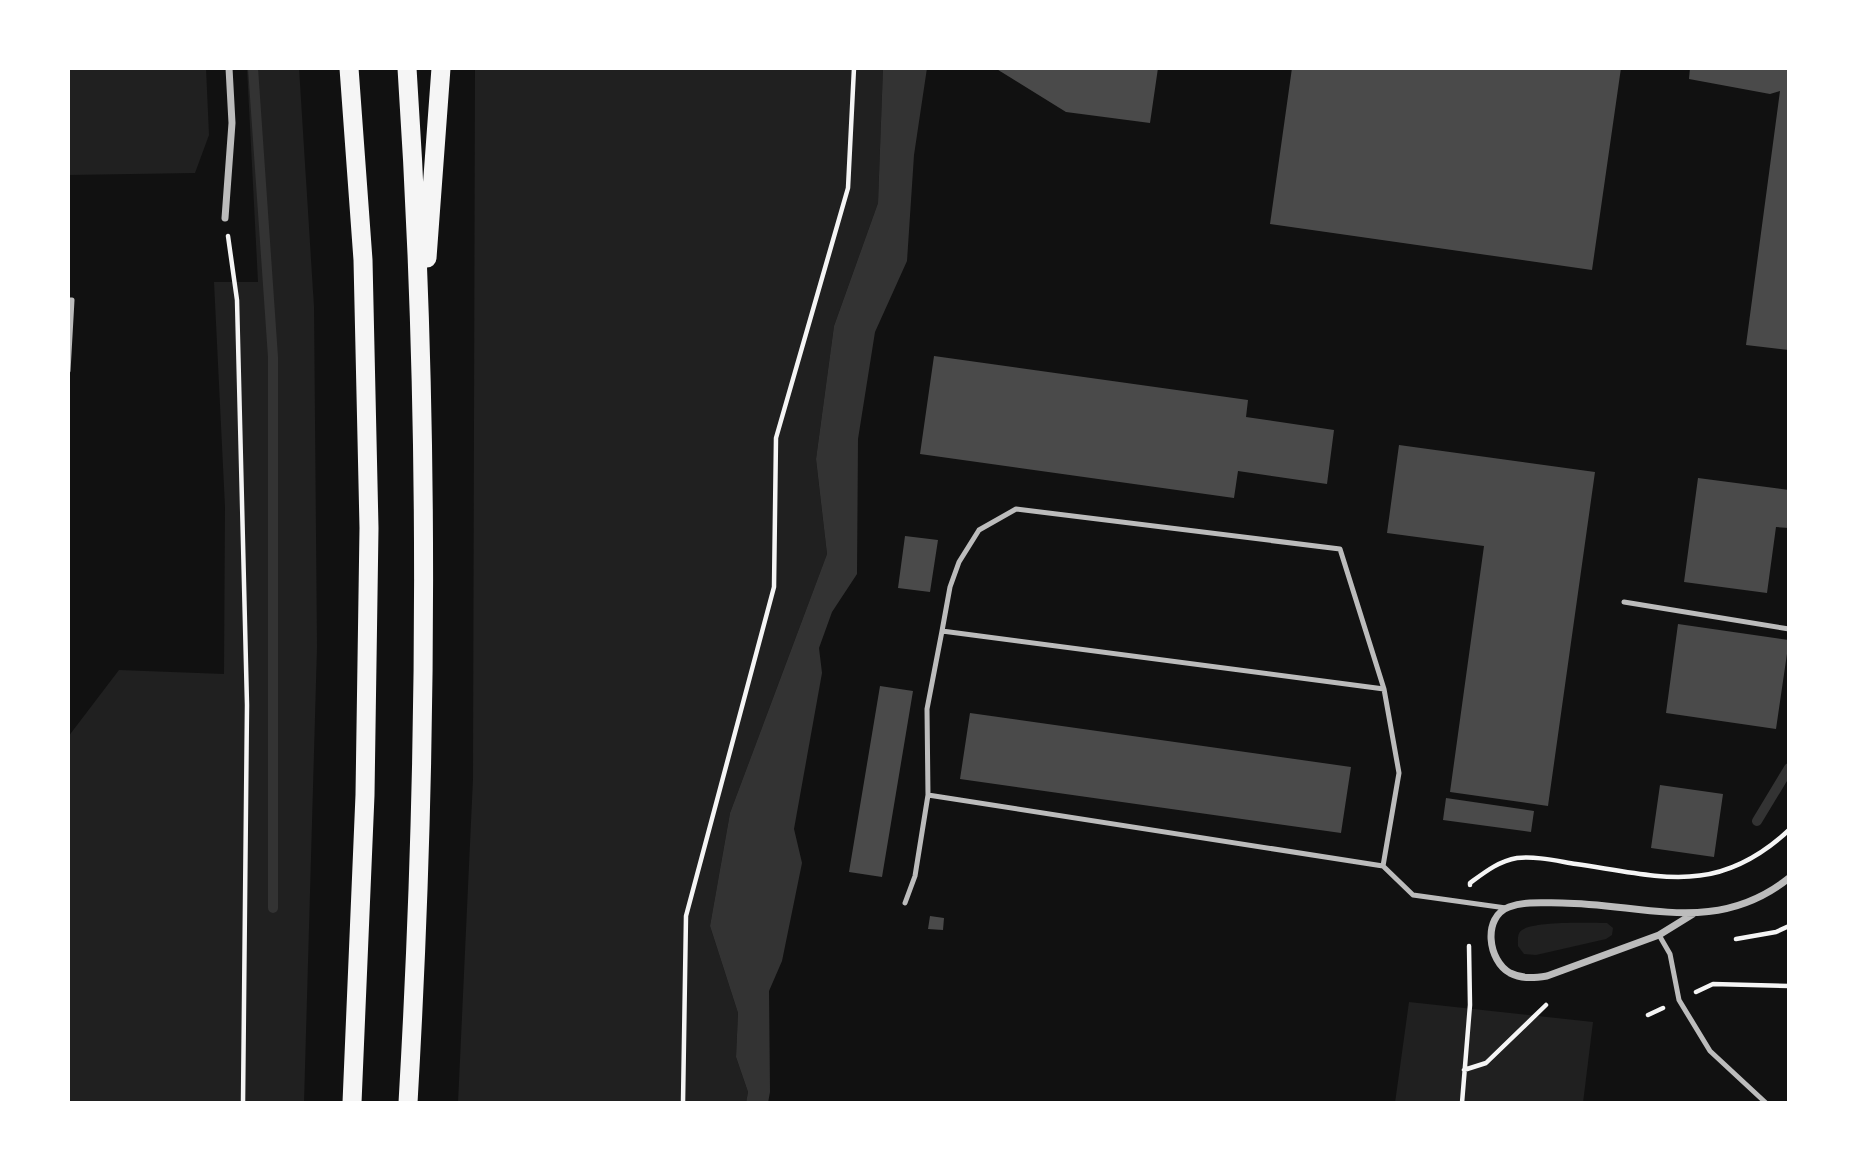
<svg xmlns="http://www.w3.org/2000/svg" width="1857" height="1171" viewBox="0 0 1857 1171" font-family="Jost,sans-serif">
	<style>
		.green { fill: #202020 }
		.water { fill: #333 }
		.lines { fill: none; stroke-linecap: round; stroke-linejoin: round }
		.stream { stroke: #333; stroke-width: 10 }
		.building { fill: #4a4a4a }
		.path { stroke: #f5f5f5; stroke-width: 4.5 }
		.service { stroke: #bcbcbc; stroke-width: 5 }
		.minor { stroke: #bcbcbc; stroke-width: 7 }
		.trunk { stroke: #f5f5f5; stroke-width: 19 }
	</style>
	<rect width="100%" height="100%" fill="#111"/>
	<path class="green" d="M 68,68 L 206,68 L 209,135 L 195,173 L 68,175 Z
		M 247,68 L 299,68 L 314,307 L 317,647 L 304,1103 L 68,1103 L 68,737 L 119,670 L 224,674 L 225,507 L 214,282 L 258,282 Z
		M 475,68 L 883,68 L 878,203 L 834,326 L 816,459 L 827,554 L 730,813 L 710,926 L 738,1013 L 736,1057 L 748,1092 L 746,1103 L 458,1103 L 473,779 Z
		M 1607,923 L 1613,928 L 1612,935 L 1606,939 L 1536,955 L 1524,954 L 1518,946 C 1518,940 1517,933 1522,930 C 1535,921 1590,923 1607,923 Z
		M 1409,1002 L 1593,1022 L 1583,1103 L 1395,1103 Z"/>
	<path class="water" d="M 883,68 L 927,68 L 914,155 L 907,261 L 875,332 L 858,439 L 857,574 L 832,612 L 819,648 L 822,673 L 794,829 L 802,863 L 782,961 L 769,991 L 770,1092 L 768,1103 L 746,1103 L 748,1092 L 736,1057 L 738,1013 L 710,926 L 730,813 L 827,554 L 816,459 L 834,326 L 878,203 Z"/>
	<g class="lines">
		<path class="stream" d="M 253,68 L 273,357 L 273,908
			M 1757,821 L 1789,768"/>
	</g>
	<path class="building" d="M 995,68 L 1158,68 L 1150,123 L 1066,112 Z
		M 1292,68 L 1621,68 L 1592,270 L 1270,224 Z
		M 1690,68 L 1789,68 L 1789,350 L 1746,345 L 1780,91 L 1770,94 L 1689,79 Z
		M 934,356 L 1248,400 L 1246,417 L 1334,430 L 1327,484 L 1238,471 L 1234,498 L 920,454 Z
		M 1399,445 L 1595,472 L 1548,806 L 1450,792 L 1484,546 L 1387,533 Z
		M 1698,478 L 1789,490 L 1789,528 L 1776,527 L 1767,593 L 1684,582 Z
		M 905,536 L 938,540 L 930,592 L 898,588 Z
		M 1678,624 L 1789,640 L 1776,729 L 1666,713 Z
		M 880,686 L 913,691 L 882,877 L 849,872 Z
		M 970,713 L 1351,767 L 1341,833 L 960,779 Z
		M 1660,785 L 1723,794 L 1714,857 L 1651,848 Z
		M 1446,798 L 1534,811 L 1531,832 L 1443,820 Z
		M 930,916 L 944,918 L 943,930 L 928,929 Z"/>
	<g class="lines">
		<path class="path" d="M 228,236 L 237,300 L 247,705 L 243,1103
			M 1470,885 L 1470,883 C 1485,872 1499,861 1517,858 C 1537,856 1557,861 1576,864 C 1663,877 1718,896 1789,830
			M 1736,939 L 1776,932 L 1789,926
			M 1696,992 L 1713,984 L 1789,986
			M 1648,1015 L 1663,1008
			M 1464,1070 L 1486,1063 L 1546,1005
			M 683,1103 L 686,916 L 774,587 L 776,438 L 848,188 L 854,68
			M 1462,1103 L 1470,1005 L 1469,946"/>
		<path class="service" d="M 68,300 L 72,300 L 68,371
			M 1624,602 L 1789,629
			M 942,631 L 950,587 L 959,562 L 979,530 L 1016,509 L 1340,549 L 1384,689
			M 928,795 L 927,709 L 942,631 L 1384,689 L 1399,773 L 1383,866
			M 905,903 L 915,876 L 928,795 L 1383,866 L 1413,895 L 1506,908
			M 1659,935 L 1670,954 L 1679,1000 L 1710,1051 L 1766,1103"/>
		<path class="minor" d="M 225,218 L 232,123 L 229,68
			M 1693,914 L 1659,935 L 1547,976 C 1534,978 1522,979 1510,973 C 1488,961 1482,917 1509,907 C 1526,901 1544,903 1562,903 C 1645,904 1716,936 1789,878"/>
		<path class="trunk" d="M 349,68 L 363,260 L 369,528 L 365,795 L 352,1103
			M 407,68 C 430,412 428,758 408,1103
			M 427,258 L 441,68"/>
	</g>
	<rect width="1857" height="1171" fill="none" stroke="#ffffff" stroke-width="140"/>
</svg>
